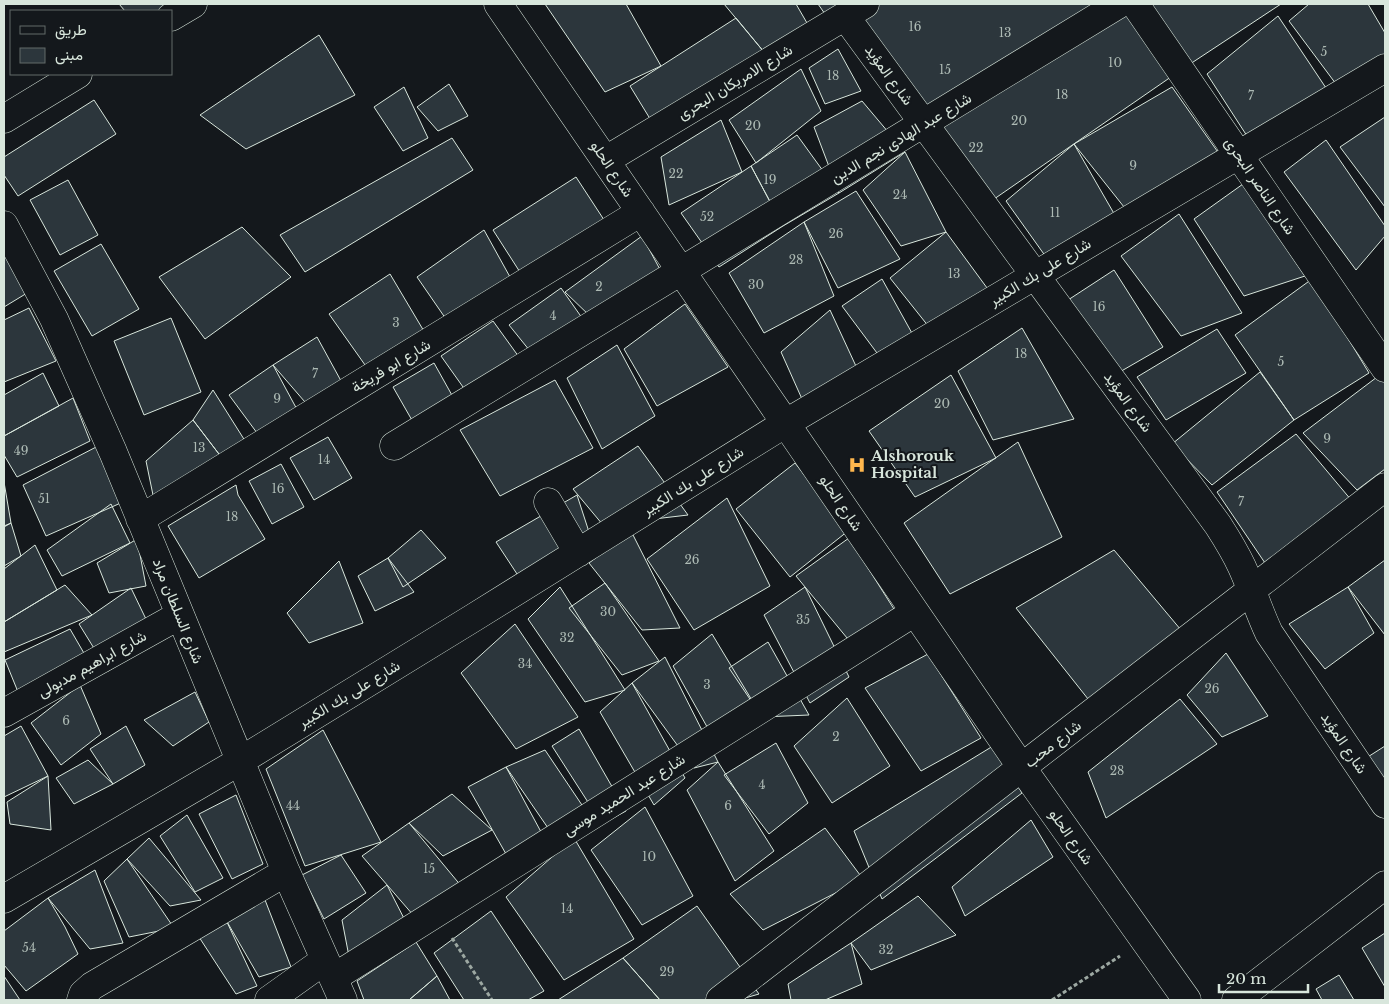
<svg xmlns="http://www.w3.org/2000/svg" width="1389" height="1004" viewBox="0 0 1389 1004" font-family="'Libre Baskerville',Vazirmatn,serif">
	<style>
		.building { fill: #2c363c; stroke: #d8e6dc }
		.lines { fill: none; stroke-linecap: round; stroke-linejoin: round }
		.minor-casing { stroke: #d8e6dc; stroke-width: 29 }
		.path { stroke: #9da8a2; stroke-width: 3; stroke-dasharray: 4 2.5; stroke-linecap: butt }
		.minor { stroke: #14181c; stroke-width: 28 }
		.labels { text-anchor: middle; stroke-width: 4; stroke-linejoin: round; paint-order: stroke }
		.number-label { font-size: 12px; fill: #adbab4 }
		.street-label { font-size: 15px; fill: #d8e6dc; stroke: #14181c }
		.poi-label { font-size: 15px; font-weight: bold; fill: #d8e6dc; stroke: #14181c; text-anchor: start }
	</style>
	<rect width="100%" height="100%" fill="#14181c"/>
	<path class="building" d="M 119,4 L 176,4 L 164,11 L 125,11 Z
		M 545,4 L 626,4 L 661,66 L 605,92 Z
		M 724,4 L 796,4 L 807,23 L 764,52 Z
		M 818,4 L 842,4 L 825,14 Z
		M 879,4 L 1108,4 L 924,124 L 850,23 Z
		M 1119,4 L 1181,70 L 984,206 L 928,122 Z
		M 1135,4 L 1281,4 L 1181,70 Z
		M 1309,4 L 1368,4 L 1385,33 L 1385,65 L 1336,84 L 1289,21 Z
		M 1278,16 L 1328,91 L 1247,136 L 1207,74 Z
		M 736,18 L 764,52 L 652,122 L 630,86 Z
		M 319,35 L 355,95 L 246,149 L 200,115 Z
		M 838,49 L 861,91 L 825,104 L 809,68 Z
		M 801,69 L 821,111 L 756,163 L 729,120 Z
		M 449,84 L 468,116 L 438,131 L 417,107 Z
		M 404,87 L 428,138 L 403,151 L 374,107 Z
		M 1172,87 L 1220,155 L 1128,212 L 1074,144 Z
		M 94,100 L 116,134 L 18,196 L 4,175 L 4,157 Z
		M 862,101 L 905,152 L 839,193 L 814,127 Z
		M 1385,117 L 1385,207 L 1340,147 Z
		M 721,120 L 742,172 L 669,205 L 661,157 Z
		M 797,135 L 839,193 L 783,226 L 751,166 Z
		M 452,138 L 473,170 L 305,272 L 280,235 Z
		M 1326,140 L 1385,226 L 1385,236 L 1356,270 L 1284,172 Z
		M 1074,144 L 1116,217 L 1046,257 L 1006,201 Z
		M 905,152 L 946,232 L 901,246 L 863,190 Z
		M 751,166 L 783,226 L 719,267 L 681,213 Z
		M 576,177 L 608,226 L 525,280 L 493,230 Z
		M 68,180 L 98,235 L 60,255 L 30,200 Z
		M 1243,184 L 1305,276 L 1244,296 L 1194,219 Z
		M 856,191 L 900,259 L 838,288 L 804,222 Z
		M 1179,214 L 1242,313 L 1181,336 L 1121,256 Z
		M 804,222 L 834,296 L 764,333 L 729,273 Z
		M 242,227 L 291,277 L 205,339 L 159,277 Z
		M 484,230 L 515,286 L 448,322 L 417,277 Z
		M 946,232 L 990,292 L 929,327 L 890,278 Z
		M 642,236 L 663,275 L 592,318 L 565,292 Z
		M 4,243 L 37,287 L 4,307 Z
		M 101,244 L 139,309 L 92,336 L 54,271 Z
		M 1114,270 L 1163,347 L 1118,373 L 1068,300 Z
		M 390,274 L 428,338 L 370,372 L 329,314 Z
		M 882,279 L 918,344 L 877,353 L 842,306 Z
		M 1312,279 L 1369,373 L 1294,420 L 1235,335 Z
		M 561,288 L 587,325 L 534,356 L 509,325 Z
		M 685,304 L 728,367 L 657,406 L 624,349 Z
		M 29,308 L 56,361 L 4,382 L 4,320 Z
		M 830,310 L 861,377 L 802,399 L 781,352 Z
		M 171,318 L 201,392 L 144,415 L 114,341 Z
		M 493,321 L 524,364 L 468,394 L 441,356 Z
		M 1022,328 L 1074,419 L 993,440 L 958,371 Z
		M 1217,329 L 1246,373 L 1166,420 L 1137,377 Z
		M 317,337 L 346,390 L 311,409 L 273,365 Z
		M 617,345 L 655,416 L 602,449 L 567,378 Z
		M 434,363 L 458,406 L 417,429 L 393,387 Z
		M 273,365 L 300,415 L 260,437 L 229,395 Z
		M 1385,371 L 1385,469 L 1357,490 L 1303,433 Z
		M 1260,372 L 1294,420 L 1212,485 L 1172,444 Z
		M 43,373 L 59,406 L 4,436 L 4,395 Z
		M 951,375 L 996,458 L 915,497 L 869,431 Z
		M 555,380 L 593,448 L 500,496 L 460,430 Z
		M 213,390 L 247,444 L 222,458 L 193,420 Z
		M 73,398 L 90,441 L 17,477 L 4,455 L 4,436 Z
		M 193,420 L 222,458 L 153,495 L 146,461 Z
		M 1296,434 L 1352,501 L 1265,563 L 1217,492 Z
		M 328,437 L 352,478 L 314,500 L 290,458 Z
		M 1018,442 L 1062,537 L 950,594 L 904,523 Z
		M 100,445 L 123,502 L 46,536 L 23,485 Z
		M 638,446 L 688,515 L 603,525 L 573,489 Z
		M 795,463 L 848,531 L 790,577 L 736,509 Z
		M 281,464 L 304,507 L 272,524 L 249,481 Z
		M 4,482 L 11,523 L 4,526 Z
		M 236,485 L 238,495 L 265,539 L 199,578 L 168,526 Z
		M 577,495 L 590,535 L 519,577 L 496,542 Z
		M 727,498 L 770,586 L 694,630 L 647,559 Z
		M 111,504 L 130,543 L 62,576 L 47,550 Z
		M 11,523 L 21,556 L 4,566 L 4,527 Z
		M 421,530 L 446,558 L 403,587 L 388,558 Z
		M 631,531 L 680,628 L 642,630 L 589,563 Z
		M 849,538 L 899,617 L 852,644 L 796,576 Z
		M 137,539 L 146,586 L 109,593 L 97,563 Z
		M 35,545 L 57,590 L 4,622 L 4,569 Z
		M 1114,550 L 1181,630 L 1092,704 L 1016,608 Z
		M 388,558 L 414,592 L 375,611 L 358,576 Z
		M 1385,560 L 1385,635 L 1348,587 Z
		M 339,561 L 363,623 L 309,643 L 287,613 Z
		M 605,583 L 659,661 L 622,675 L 569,608 Z
		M 65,585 L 92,615 L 4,652 L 4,622 Z
		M 560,587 L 625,690 L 585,702 L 528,619 Z
		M 805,587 L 849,677 L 810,703 L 764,615 Z
		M 1348,587 L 1374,633 L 1325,669 L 1289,624 Z
		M 131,588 L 157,642 L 108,671 L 79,624 Z
		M 515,624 L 578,717 L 516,749 L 461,673 Z
		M 70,629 L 96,674 L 27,714 L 5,660 Z
		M 712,634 L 762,717 L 720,750 L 673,666 Z
		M 768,642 L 809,715 L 762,717 L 729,668 Z
		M 1226,653 L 1268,716 L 1222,737 L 1187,695 Z
		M 928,654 L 981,738 L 921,771 L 865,688 Z
		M 665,657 L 718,762 L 694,768 L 632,683 Z
		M 632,683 L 685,778 L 654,805 L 600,712 Z
		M 80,685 L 101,734 L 61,765 L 31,723 Z
		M 195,692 L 209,722 L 173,746 L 144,720 Z
		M 847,698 L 890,766 L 832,803 L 794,746 Z
		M 1180,699 L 1217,744 L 1106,818 L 1088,772 Z
		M 21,726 L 48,776 L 4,797 L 4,736 Z
		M 126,726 L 145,765 L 113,784 L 90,749 Z
		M 579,729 L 626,811 L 602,824 L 552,746 Z
		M 323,730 L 381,842 L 305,866 L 266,769 Z
		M 776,743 L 808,803 L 769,834 L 724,775 Z
		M 993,746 L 1022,793 L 882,899 L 854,831 Z
		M 1385,746 L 1385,791 L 1363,760 Z
		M 545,750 L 590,817 L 548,828 L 506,767 Z
		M 88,760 L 113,784 L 74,804 L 56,778 Z
		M 718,762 L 774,851 L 735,881 L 687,790 Z
		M 506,767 L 547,843 L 506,854 L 468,787 Z
		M 48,776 L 51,830 L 10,824 L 7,802 Z
		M 452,794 L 492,830 L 443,856 L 409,823 Z
		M 236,795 L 263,864 L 232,879 L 199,814 Z
		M 645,807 L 693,896 L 642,925 L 591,850 Z
		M 187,815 L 223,878 L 195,892 L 160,836 Z
		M 1031,820 L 1053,857 L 965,916 L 952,887 Z
		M 409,823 L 462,887 L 414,916 L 362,856 Z
		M 825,828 L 863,879 L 763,930 L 730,894 Z
		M 149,838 L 201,900 L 170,906 L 127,859 Z
		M 574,838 L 634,939 L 564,980 L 506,897 Z
		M 341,855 L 366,893 L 324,919 L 302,875 Z
		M 127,859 L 174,928 L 129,937 L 104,881 Z
		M 95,870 L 123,943 L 90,949 L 48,898 Z
		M 387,885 L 416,942 L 351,967 L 342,920 Z
		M 260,887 L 291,967 L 259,977 L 226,920 Z
		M 918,896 L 956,935 L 871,970 L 851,943 Z
		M 48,898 L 65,927 L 78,954 L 26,991 L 4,965 L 4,931 Z
		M 697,906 L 759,994 L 738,1000 L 660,1000 L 623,958 Z
		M 491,911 L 544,991 L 528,1000 L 464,1000 L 434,953 Z
		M 226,920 L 257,986 L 236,994 L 199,937 Z
		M 1385,933 L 1385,987 L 1362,948 Z
		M 416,942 L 437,976 L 409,1000 L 364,1000 L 357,981 Z
		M 851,943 L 862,984 L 825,1000 L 791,1000 L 788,984 Z
		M 623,958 L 660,1000 L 558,1000 Z
		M 1339,975 L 1354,1000 L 1322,1000 L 1316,989 Z
		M 4,976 L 20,1000 L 4,1000 Z
		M 437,976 L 450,1000 L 409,1000 Z"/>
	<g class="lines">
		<g class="minor-casing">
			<path id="minor" d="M 498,4 L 1022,768 L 1187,1000
				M 1135,4 L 1385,368
				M 845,16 L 1218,525 C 1227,539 1235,552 1242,567 C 1252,589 1259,612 1269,633 L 1385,804
				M 171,17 L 193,4
				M 4,119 L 78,74
				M 606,160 L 865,4
				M 4,225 L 54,319 L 113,452 L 286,872 L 343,1000
				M 394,446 C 635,298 878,152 1119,4
				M 548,502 L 578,553
				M 140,519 L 641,212
				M 4,713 L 180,615
				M 4,899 L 240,761 L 473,618 L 786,423 L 1385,68
				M 333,978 L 915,612
				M 81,1000 L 83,994 L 92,986 L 286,872
				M 269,1000 L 325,960
				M 720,1000 L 1385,487
				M 1236,1000 L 1385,885"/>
		</g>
		<path class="path" d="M 452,938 L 492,1000
			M 1052,1000 L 1120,956"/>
		<use href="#minor" class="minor"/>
	</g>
	<defs>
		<g id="hospital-bare" transform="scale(1.35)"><path d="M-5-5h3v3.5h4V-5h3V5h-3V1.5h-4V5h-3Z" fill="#ffb74d" stroke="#14181c" stroke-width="2.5" paint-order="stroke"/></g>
	</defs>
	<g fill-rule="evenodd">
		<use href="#hospital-bare" x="857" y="465"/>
	</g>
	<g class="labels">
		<g class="number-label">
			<text x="915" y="31">16</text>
			<text x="1005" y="37">13</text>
			<text x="1324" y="56">5</text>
			<text x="1115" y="67">10</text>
			<text x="945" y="74">15</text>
			<text x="833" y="80">18</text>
			<text x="1062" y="99">18</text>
			<text x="1251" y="100">7</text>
			<text x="1019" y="125">20</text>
			<text x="753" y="130">20</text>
			<text x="976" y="152">22</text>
			<text x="1133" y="170">9</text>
			<text x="676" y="178">22</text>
			<text x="770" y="184">19</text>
			<text x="900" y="199">24</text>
			<text x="1055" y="217">11</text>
			<text x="707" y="221">52</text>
			<text x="836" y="238">26</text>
			<text x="796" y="264">28</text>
			<text x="954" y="278">13</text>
			<text x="756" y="289">30</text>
			<text x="599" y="291">2</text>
			<text x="1099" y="311">16</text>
			<text x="553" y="320">4</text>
			<text x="396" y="327">3</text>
			<text x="1021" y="358">18</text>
			<text x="1281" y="366">5</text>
			<text x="315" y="378">7</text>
			<text x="277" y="403">9</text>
			<text x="942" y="408">20</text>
			<text x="1327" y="443">9</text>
			<text x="199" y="452">13</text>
			<text x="21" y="455">49</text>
			<text x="324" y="464">14</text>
			<text x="278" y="493">16</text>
			<text x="44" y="503">51</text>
			<text x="1241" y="506">7</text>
			<text x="232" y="521">18</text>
			<text x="692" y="564">26</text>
			<text x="608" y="616">30</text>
			<text x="803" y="624">35</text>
			<text x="567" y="642">32</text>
			<text x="525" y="668">34</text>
			<text x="707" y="689">3</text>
			<text x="1212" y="693">26</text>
			<text x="66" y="725">6</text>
			<text x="836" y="741">2</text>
			<text x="1117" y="775">28</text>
			<text x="762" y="789">4</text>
			<text x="293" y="810">44</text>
			<text x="728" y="810">6</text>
			<text x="649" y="861">10</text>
			<text x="429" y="873">15</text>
			<text x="567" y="913">14</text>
			<text x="29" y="952">54</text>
			<text x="886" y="954">32</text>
			<text x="667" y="976">29</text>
		</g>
		<g class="street-label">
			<text transform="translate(889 75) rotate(54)" y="5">شارع المؤيد</text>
			<text transform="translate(735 82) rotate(-31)" y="5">شارع الامريكان البحرى</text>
			<text transform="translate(901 138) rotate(-31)" y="5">شارع عبد الهادى نجم الدين</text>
			<text transform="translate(612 169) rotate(56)" y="5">شارع الحلو</text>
			<text transform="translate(1260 186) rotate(56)" y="5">شارع الناصر البحرى</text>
			<text transform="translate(1040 272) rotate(-31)" y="5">شارع على بك الكبير</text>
			<text transform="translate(391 366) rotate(-31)" y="5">شارع ابو فريخة</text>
			<text transform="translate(1128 402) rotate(54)" y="5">شارع المؤيد</text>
			<text transform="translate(693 481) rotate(-32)" y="5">شارع على بك الكبير</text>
			<text transform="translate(841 503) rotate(56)" y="5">شارع الحلو</text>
			<text transform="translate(178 611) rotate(68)" y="5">شارع السلطان مراد</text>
			<text transform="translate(92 664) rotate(-29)" y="5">شارع ابراهيم مدبولى</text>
			<text transform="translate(349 694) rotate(-31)" y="5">شارع على بك الكبير</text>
			<text transform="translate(1344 743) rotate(56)" y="5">شارع المؤيد</text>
			<text transform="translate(1053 744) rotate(-38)" y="5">شارع محب</text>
			<text transform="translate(624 795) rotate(-32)" y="5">شارع عبد الحميد موسى</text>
			<text transform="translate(1071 837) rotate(55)" y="5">شارع الحلو</text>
		</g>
		<g class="poi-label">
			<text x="871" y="461">Alshorouk<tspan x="871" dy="17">Hospital</tspan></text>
		</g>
	</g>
	<rect width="1389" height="1004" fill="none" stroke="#d8e6dc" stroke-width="10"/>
	<rect x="10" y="10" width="162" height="65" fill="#14181c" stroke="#626a69"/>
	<rect x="20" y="26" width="25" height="8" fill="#14181c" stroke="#626a69"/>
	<text x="55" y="35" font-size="15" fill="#d8e6dc">طريق</text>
	<rect x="20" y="48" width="25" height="15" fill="#2c363c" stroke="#626a69"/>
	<text x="55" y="60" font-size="15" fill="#d8e6dc">مبنى</text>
	<path d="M1219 984v8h89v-8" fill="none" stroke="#d8e6dc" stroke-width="2.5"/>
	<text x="1226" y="984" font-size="15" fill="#d8e6dc" stroke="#14181c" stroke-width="4" paint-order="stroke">20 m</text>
</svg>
